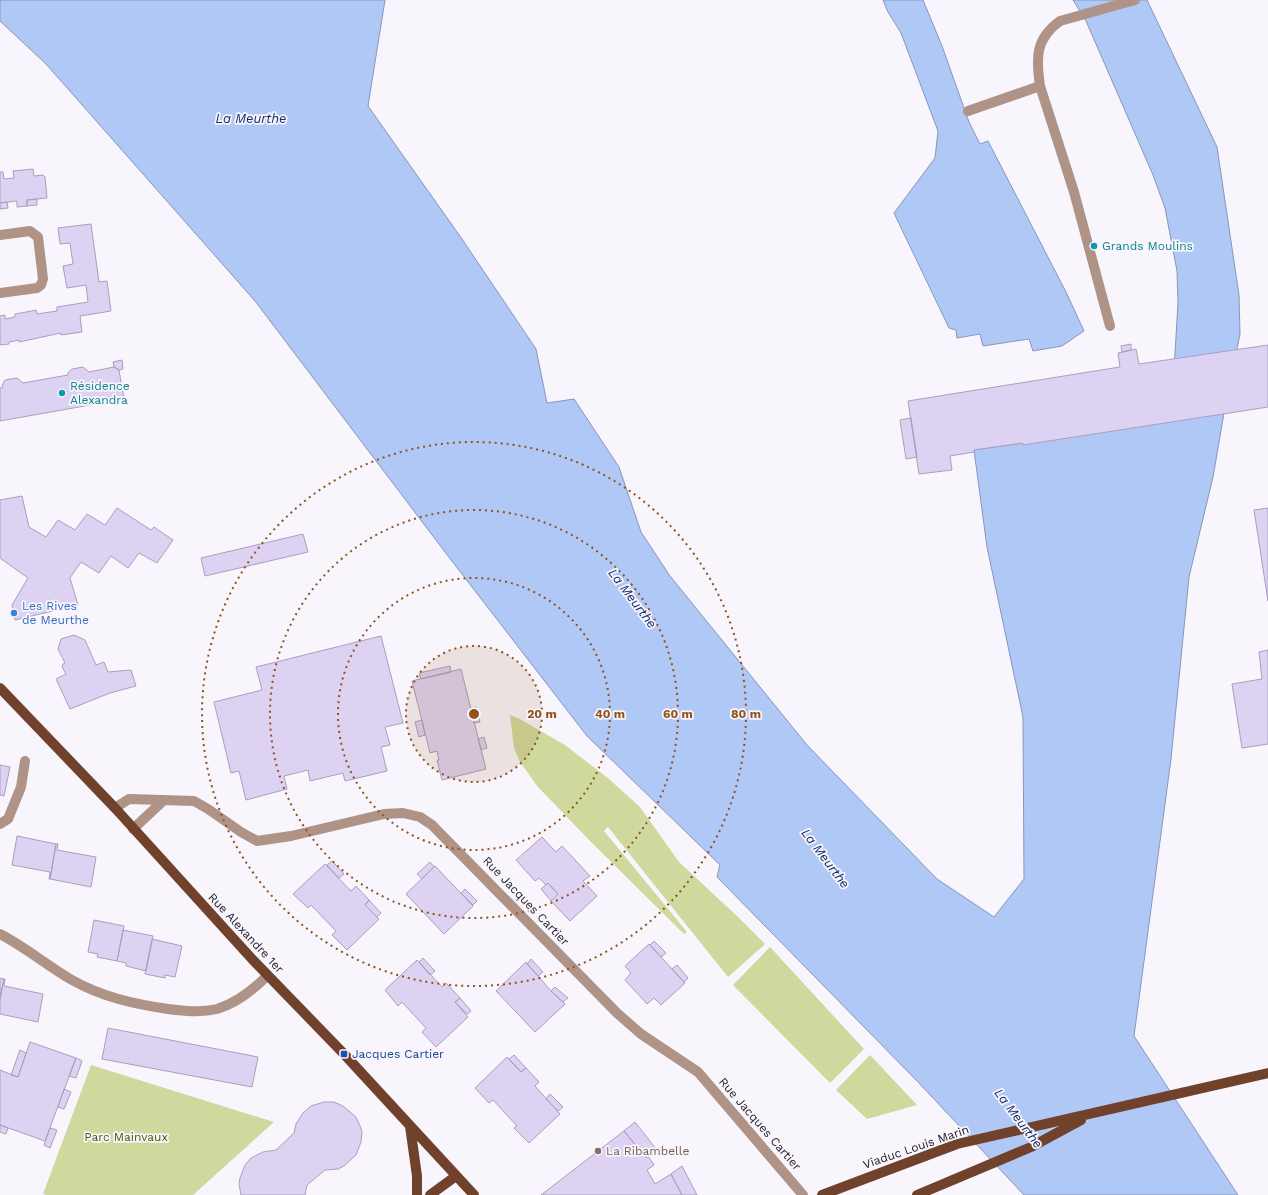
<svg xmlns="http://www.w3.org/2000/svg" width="1268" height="1195" viewBox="0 0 1268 1195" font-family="'Work Sans',sans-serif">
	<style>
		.green { fill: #cfd99d }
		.water { fill: #b0c8f6; stroke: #8796ba }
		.building { fill: #ddd2f2; stroke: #a99fbd }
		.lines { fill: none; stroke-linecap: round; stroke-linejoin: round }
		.minor { stroke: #af9386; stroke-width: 10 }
		.major { stroke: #71422b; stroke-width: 10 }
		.ring { fill: none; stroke: #92521b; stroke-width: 2; stroke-dasharray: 2 4 }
		.culture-dot { fill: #0f9aa8; stroke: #f8f5fc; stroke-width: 1.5 }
		.shop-dot { fill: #3f7fe0; stroke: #f8f5fc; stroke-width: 1.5 }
		.transit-dot { fill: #1a4fb4; stroke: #f8f5fc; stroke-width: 1.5 }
		.education-dot { fill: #8d6e63; stroke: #f8f5fc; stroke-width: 1.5 }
		.labels { text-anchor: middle; stroke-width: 3.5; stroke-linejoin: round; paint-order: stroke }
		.culture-label { font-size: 12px; fill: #0d838f; stroke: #f8f5fc; text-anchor: start }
		.shop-label { font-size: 12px; fill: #366cbe; stroke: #f8f5fc; text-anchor: start }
		.street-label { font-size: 12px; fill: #28232f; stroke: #f8f5fc }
		.transit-label { font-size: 12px; fill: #164399; stroke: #f8f5fc; text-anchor: start }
		.park-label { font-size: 12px; fill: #4f570d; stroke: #f8f5fc }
		.education-label { font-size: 12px; fill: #785e54; stroke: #f8f5fc; text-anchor: start }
		.water-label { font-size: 13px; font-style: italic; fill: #112d6d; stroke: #f8f5fc }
		.centre { fill: #92521b; stroke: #f8f5fc; stroke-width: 2 }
		.ring-label { font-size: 12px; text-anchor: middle; font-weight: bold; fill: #92521b; stroke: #f8f5fc; stroke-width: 3.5; stroke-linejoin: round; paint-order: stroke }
	</style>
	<rect width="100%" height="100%" fill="#f8f5fc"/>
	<path class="green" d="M 510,715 L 518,718 L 565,745 L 609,779 L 640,807 L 679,862 L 739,918 L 765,944 L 728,977 L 608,827 L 604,831 L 687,932 L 684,934 L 591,842 L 538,787 L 520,762 L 514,748 Z
		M 770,947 L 864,1049 L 830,1083 L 733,985 Z
		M 870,1055 L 917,1105 L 867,1119 L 836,1090 Z
		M 91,1065 L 274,1122 L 193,1195 L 47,1195 L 43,1194 Z"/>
	<path class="water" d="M 0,0 L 385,0 L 368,106 L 462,239 L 536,349 L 547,403 L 574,399 L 619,467 L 641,532 L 670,576 L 807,745 L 937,879 L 994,917 L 1024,879 L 1023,717 L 987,547 L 974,450 L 1171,421 L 1178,303 L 1177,271 L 1165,208 L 1153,175 L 1086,21 L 1073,0 L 1147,0 L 1217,147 L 1239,295 L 1240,334 L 1224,413 L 1213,477 L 1189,577 L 1171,759 L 1134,1036 L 1238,1195 L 1024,1195 L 917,1081 L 717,877 L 720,865 L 587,736 L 445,552 L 255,301 L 46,64 L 0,21 Z
		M 883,0 L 923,0 L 942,46 L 969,122 L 980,144 L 988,141 L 1066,292 L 1084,331 L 1062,346 L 1033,351 L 1029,339 L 983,346 L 980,334 L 957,338 L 956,330 L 949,328 L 894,213 L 935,158 L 938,131 L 901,33 L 888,12 Z"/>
	<path class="building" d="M 33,169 L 34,176 L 43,175 L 45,177 L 47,198 L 27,200 L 27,206 L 17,207 L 17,201 L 0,203 L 0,172 L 3,172 L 4,179 L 14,178 L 13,171 Z
		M 37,199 L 37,205 L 27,206 L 27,200 Z
		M 7,202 L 8,208 L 0,209 L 0,203 Z
		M 91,224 L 99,282 L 107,281 L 111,311 L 80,316 L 82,332 L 61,335 L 61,333 L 19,342 L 19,340 L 9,342 L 9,344 L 0,345 L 0,316 L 5,315 L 5,319 L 15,317 L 15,314 L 32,311 L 36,310 L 37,314 L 57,311 L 57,307 L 88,302 L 86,285 L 67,288 L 63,266 L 73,264 L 70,243 L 60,244 L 58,228 Z
		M 1131,344 L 1131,350 L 1122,352 L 1121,346 Z
		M 1268,345 L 1268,407 L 1023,445 L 1022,443 L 974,450 L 974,452 L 950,456 L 952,470 L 919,474 L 908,401 L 1120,367 L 1118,353 L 1136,349 L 1139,364 Z
		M 122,360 L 123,369 L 119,370 L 114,367 L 113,362 Z
		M 83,367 L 89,372 L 114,367 L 119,370 L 124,399 L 0,421 L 0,388 L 3,387 L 2,385 L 5,380 L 17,378 L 23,383 L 68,375 L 68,373 L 72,369 Z
		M 911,418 L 917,457 L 906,459 L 900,420 Z
		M 22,496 L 29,527 L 46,537 L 58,520 L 75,530 L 87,514 L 105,525 L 117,508 L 151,530 L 154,527 L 173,540 L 157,563 L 139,553 L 128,568 L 111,556 L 99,573 L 81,562 L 70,578 L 78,605 L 15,620 L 12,605 L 28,578 L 0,558 L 0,500 Z
		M 1268,508 L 1268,601 L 1254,510 Z
		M 303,534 L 308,552 L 205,576 L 201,558 Z
		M 74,635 L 85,640 L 96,665 L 104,662 L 108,672 L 131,670 L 136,686 L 110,693 L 70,709 L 56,679 L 66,674 L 62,667 L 63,664 L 65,663 L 58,649 L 61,639 Z
		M 381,636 L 403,723 L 385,727 L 390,745 L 381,747 L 387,771 L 345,781 L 343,773 L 310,781 L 308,770 L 284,776 L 287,789 L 246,800 L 239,771 L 231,773 L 214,702 L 262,690 L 256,667 Z
		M 1268,650 L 1268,744 L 1242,748 L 1232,684 L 1262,679 L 1259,652 Z
		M 450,666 L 451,672 L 421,679 L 419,673 Z
		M 461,669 L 486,769 L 442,780 L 437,760 L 439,760 L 437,751 L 430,753 L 412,681 Z
		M 476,707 L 480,722 L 474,723 L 470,708 Z
		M 422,720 L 425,735 L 419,737 L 415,722 Z
		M 484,737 L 487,748 L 481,750 L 478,739 Z
		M 0,765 L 10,767 L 4,796 L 0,795 Z
		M 17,836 L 56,844 L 50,879 L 49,879 L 50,872 L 12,865 Z
		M 542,837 L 556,852 L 562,846 L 590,876 L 583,881 L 597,896 L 570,921 L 551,901 L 558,894 L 548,883 L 546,885 L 539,878 L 535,881 L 516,860 Z
		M 56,844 L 58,844 L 57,850 L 96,857 L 91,887 L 50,879 Z
		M 332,861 L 344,874 L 339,878 L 327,865 Z
		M 430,862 L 434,867 L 422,879 L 417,874 Z
		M 325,864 L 351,891 L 356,886 L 369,900 L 365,905 L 379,919 L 347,950 L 332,935 L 336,931 L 311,905 L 308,908 L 293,894 Z
		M 435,866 L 473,906 L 444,934 L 406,894 Z
		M 548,883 L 558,894 L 551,901 L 541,889 Z
		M 465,889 L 477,901 L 473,905 L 461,893 Z
		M 369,900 L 381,913 L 377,917 L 365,905 Z
		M 94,920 L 124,926 L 117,961 L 97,957 L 98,954 L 88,952 Z
		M 123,930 L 153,936 L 146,971 L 126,966 L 126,963 L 117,961 Z
		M 152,939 L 182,946 L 175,977 L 165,975 L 165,978 L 145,974 Z
		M 654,941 L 666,953 L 661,957 L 650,945 Z
		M 649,944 L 685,983 L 661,1005 L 654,998 L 647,1004 L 625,980 L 631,973 L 625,966 Z
		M 423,958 L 435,971 L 430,975 L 419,962 Z
		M 531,959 L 543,972 L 538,976 L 527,964 Z
		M 417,960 L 442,987 L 446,983 L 449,986 L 460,998 L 455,1002 L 468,1017 L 436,1047 L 422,1032 L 426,1028 L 402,1002 L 398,1006 L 385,990 Z
		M 526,962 L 551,991 L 565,1004 L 535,1032 L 496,991 Z
		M 677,965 L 688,978 L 684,982 L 672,969 Z
		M 0,978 L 4,979 L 0,999 Z
		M 4,979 L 5,979 L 4,986 L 43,994 L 38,1022 L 0,1014 L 0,999 Z
		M 555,987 L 568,998 L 563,1002 L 551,991 Z
		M 460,998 L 471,1011 L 467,1014 L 455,1002 Z
		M 108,1028 L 258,1057 L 252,1087 L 102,1059 Z
		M 30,1042 L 76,1058 L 45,1141 L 0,1125 L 0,1070 L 18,1077 Z
		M 20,1050 L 26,1053 L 18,1077 L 11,1075 Z
		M 514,1055 L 526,1068 L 521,1072 L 509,1059 Z
		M 507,1057 L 521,1072 L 526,1068 L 539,1082 L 535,1086 L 560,1114 L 529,1143 L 514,1128 L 517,1126 L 493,1100 L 489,1103 L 475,1088 Z
		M 76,1058 L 82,1061 L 76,1078 L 69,1076 Z
		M 64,1089 L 71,1092 L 64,1109 L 58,1107 Z
		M 550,1094 L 563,1107 L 558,1111 L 546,1099 Z
		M 324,1102 L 334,1102 L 343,1106 L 356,1117 L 360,1126 L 362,1132 L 361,1142 L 356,1155 L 344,1166 L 338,1169 L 325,1170 L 307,1185 L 305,1195 L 241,1195 L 239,1184 L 240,1178 L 245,1165 L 251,1158 L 263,1152 L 276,1150 L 294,1133 L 296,1124 L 303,1113 L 311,1106 Z
		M 635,1122 L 656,1149 L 646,1158 L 624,1131 Z
		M 0,1125 L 8,1128 L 6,1134 L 0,1132 Z
		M 50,1128 L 57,1130 L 50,1148 L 44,1145 Z
		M 624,1131 L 646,1158 L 648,1156 L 654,1165 L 647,1170 L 655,1184 L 671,1174 L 682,1195 L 541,1195 Z
		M 682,1166 L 697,1195 L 682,1195 L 671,1174 Z"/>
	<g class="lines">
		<path class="minor" d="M 968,111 L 1040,86
			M 0,235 L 30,231 L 38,237 L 43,279 L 41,285 L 37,288 L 0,293
			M 1110,326 L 1074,192 L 1040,86 C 1036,58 1035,39 1060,21 L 1135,0
			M 115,808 L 129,799 L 194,801 L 208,809 L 241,832 L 257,841 L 291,836 L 384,814 L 403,813 L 420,817 L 432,825 L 617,1013 L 641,1034 L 698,1072 L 803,1195
			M 0,824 L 8,819 L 21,787 L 25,761
			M 133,829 L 164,800
			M 0,934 C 25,947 48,966 72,980 C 102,997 134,1004 168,1009 C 184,1011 201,1013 217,1009 C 237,1003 253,990 267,976"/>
		<path class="major" d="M 0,688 L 115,808 L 252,959 L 344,1054 L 474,1195
			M 410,1126 L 417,1176 L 417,1195
			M 430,1195 L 456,1176
			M 822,1195 L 957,1144 L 1268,1073
			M 917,1195 L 1031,1147 L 1081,1120"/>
	</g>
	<circle cx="474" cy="714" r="68" fill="#92521b" fill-opacity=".12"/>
	<g class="ring">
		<circle cx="474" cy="714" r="68"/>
		<circle cx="474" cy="714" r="136"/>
		<circle cx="474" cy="714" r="204"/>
		<circle cx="474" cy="714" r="272"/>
	</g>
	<g class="culture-dot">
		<circle cx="1094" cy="246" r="4"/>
		<circle cx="62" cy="393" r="4"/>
	</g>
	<circle class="shop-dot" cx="14" cy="613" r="4"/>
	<rect class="transit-dot" x="340" y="1050" width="8" height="8" rx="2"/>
	<circle class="education-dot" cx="598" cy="1151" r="4"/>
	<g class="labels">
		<g class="culture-label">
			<text x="1102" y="250">Grands Moulins</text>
			<text x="70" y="390">Résidence<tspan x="70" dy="14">Alexandra</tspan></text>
		</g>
		<g class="shop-label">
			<text x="22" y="610">Les Rives<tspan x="22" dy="14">de Meurthe</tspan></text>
		</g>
		<g class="street-label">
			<text transform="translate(526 901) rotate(46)" y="4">Rue Jacques Cartier</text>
			<text transform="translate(246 933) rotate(47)" y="4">Rue Alexandre 1er</text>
			<text transform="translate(760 1124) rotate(49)" y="4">Rue Jacques Cartier</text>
			<text transform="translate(916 1147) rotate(-19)" y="4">Viaduc Louis Marin</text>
		</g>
		<g class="transit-label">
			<text x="352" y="1058">Jacques Cartier</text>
		</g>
		<g class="park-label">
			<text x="126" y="1141">Parc Mainvaux</text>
		</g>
		<g class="education-label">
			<text x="606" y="1155">La Ribambelle</text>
		</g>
		<g class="water-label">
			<text x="251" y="123">La Meurthe</text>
			<text transform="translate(633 598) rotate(53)" y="5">La Meurthe</text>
			<text transform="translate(826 858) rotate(53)" y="5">La Meurthe</text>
			<text transform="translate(1019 1118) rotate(53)" y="5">La Meurthe</text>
		</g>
	</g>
	<circle cx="474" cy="714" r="6" class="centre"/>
	<g class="ring-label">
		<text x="542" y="718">20 m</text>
		<text x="610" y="718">40 m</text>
		<text x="678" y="718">60 m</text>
		<text x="746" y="718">80 m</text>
	</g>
</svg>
